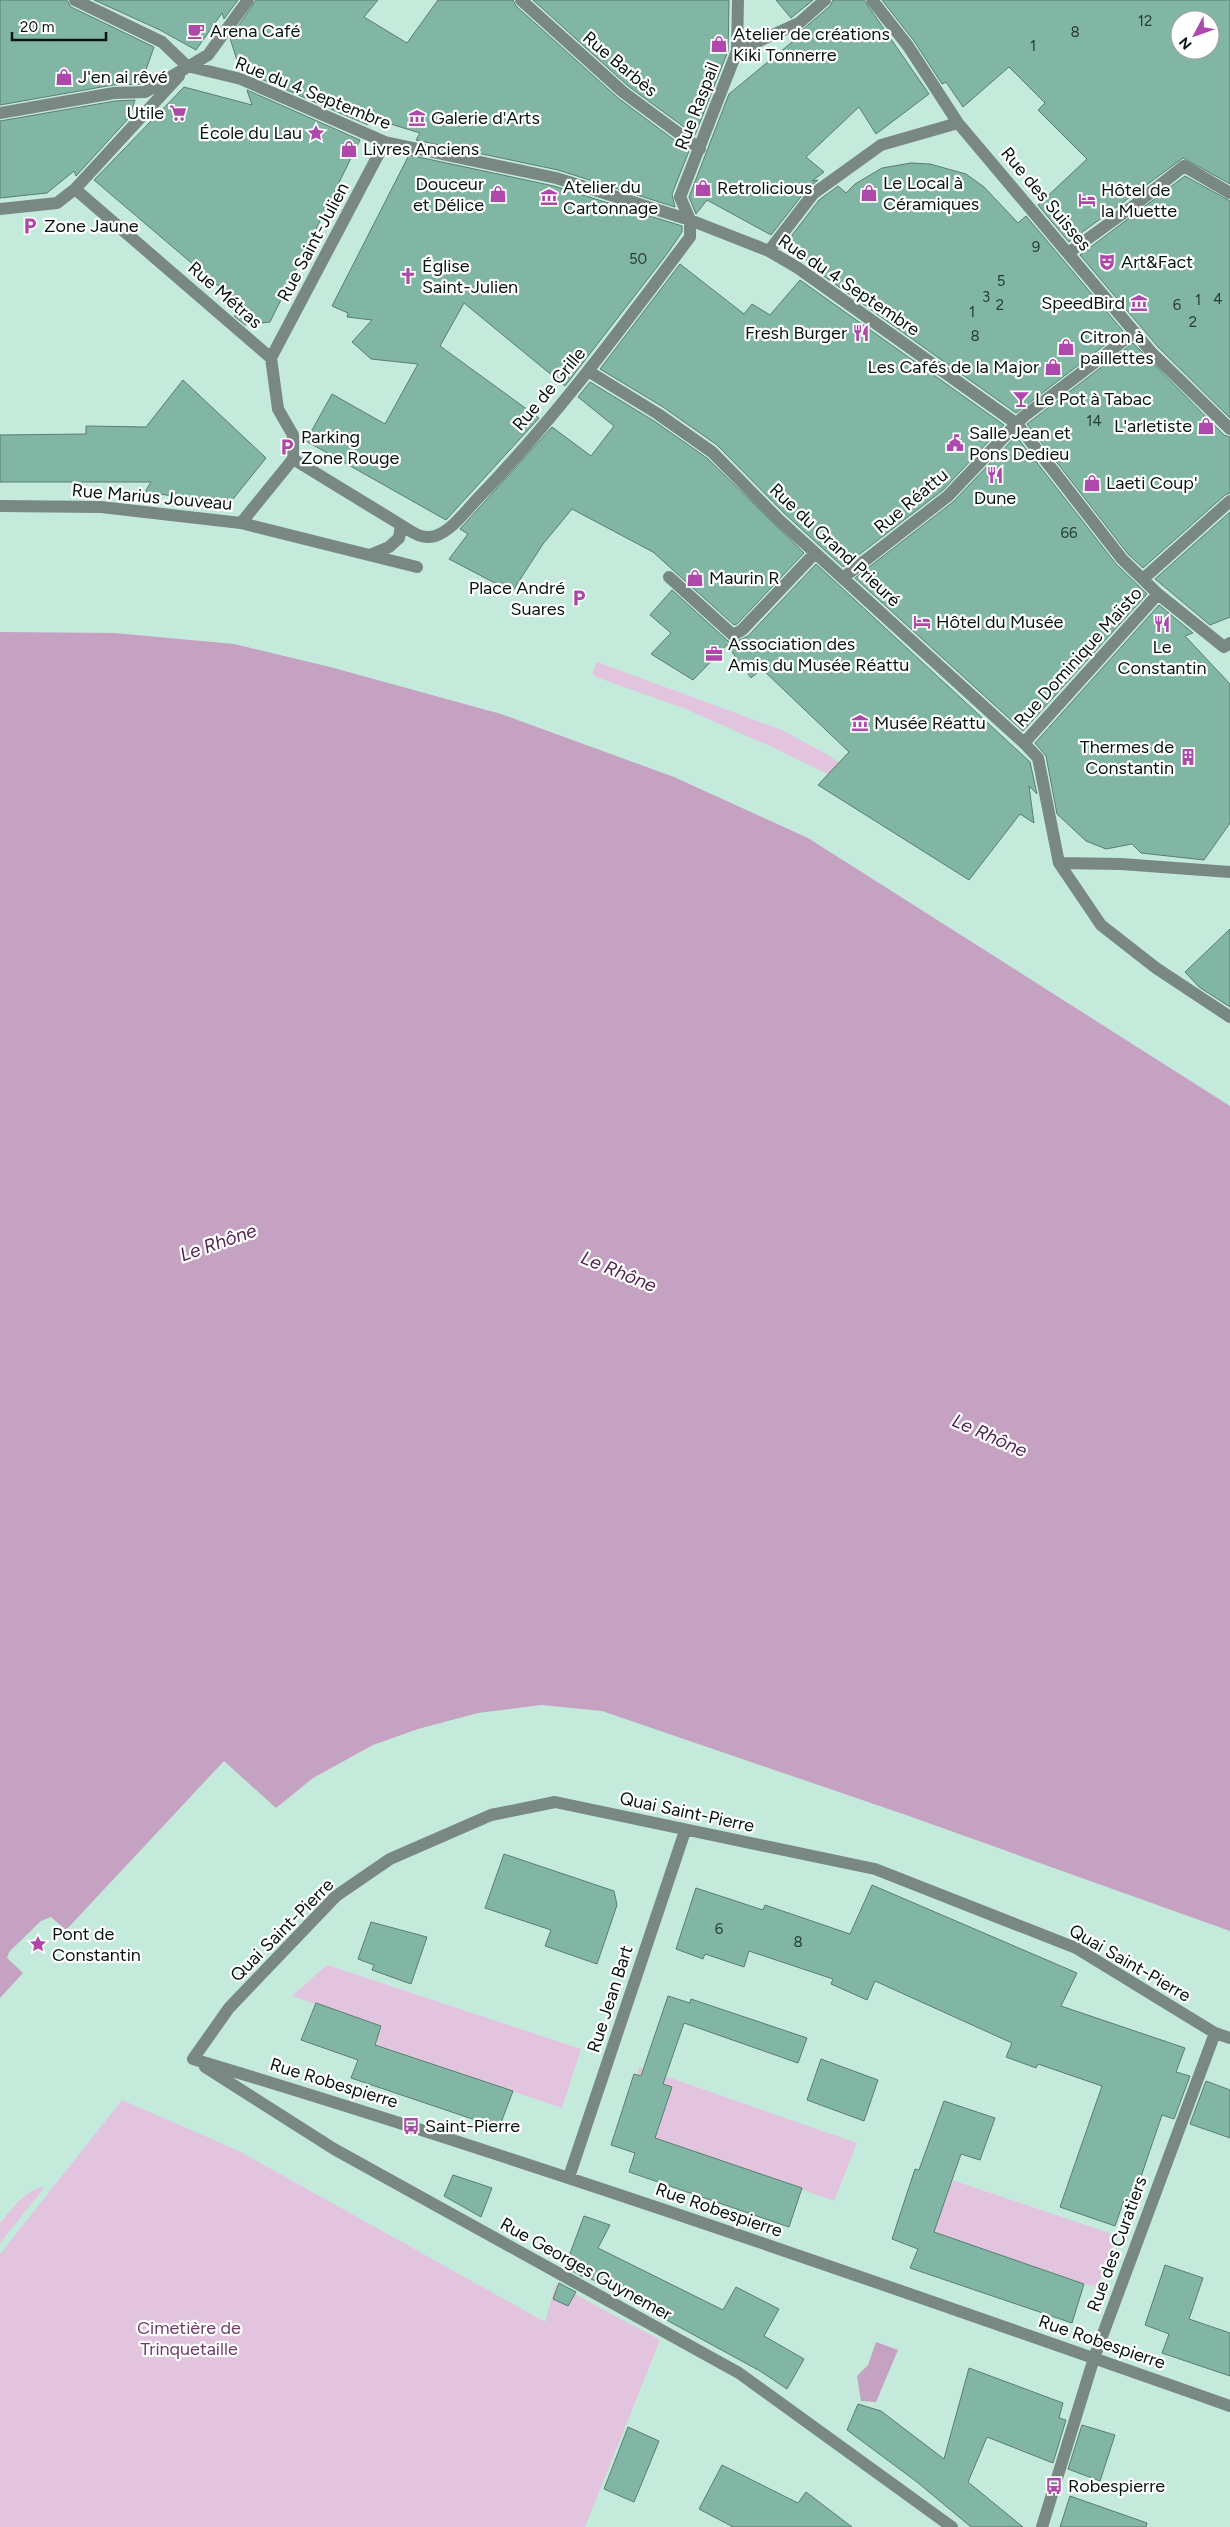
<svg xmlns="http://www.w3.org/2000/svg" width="1230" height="2527" viewBox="0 0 1230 2527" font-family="Figtree,sans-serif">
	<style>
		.green { fill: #e2c4df }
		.water { fill: #c5a2c2 }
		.building { fill: #82b6a4; stroke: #5a7d71; fill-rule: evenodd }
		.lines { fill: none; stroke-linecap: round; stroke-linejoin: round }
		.street { stroke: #798882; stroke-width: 12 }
		.labels { text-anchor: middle; stroke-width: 4.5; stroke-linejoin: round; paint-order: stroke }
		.number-label { font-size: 15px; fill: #263d35 }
		.poi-label { font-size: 18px; fill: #071510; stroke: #fff; text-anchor: start }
		.street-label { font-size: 18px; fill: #071510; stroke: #fff }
		.park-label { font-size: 18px; fill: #6d3e6a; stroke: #fff }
		.water-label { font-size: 19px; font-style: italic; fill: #522650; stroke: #fff }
	</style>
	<rect width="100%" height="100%" fill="#c4eadc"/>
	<path class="green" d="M 597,662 L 782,730 L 828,755 L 876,788 L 844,782 L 770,746 L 683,708 L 596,677 L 592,673 Z
		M 327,1965 L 581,2049 L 562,2108 L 375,2045 L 381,2026 L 292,1996 Z
		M 639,2067 L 857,2143 L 834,2201 L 655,2138 L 671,2087 L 637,2075 Z
		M 122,2100 L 239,2151 L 545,2322 L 556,2284 L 660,2340 L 585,2527 L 0,2527 L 0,2254 Z
		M 952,2180 L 1118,2236 L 1097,2286 L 1084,2284 L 934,2232 Z
		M 45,2187 L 0,2243 L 0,2223 C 13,2208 25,2189 45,2187 Z"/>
	<path class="water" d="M 0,632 L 115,633 L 234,644 L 330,667 L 501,714 L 674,777 L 808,838 L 1230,1106 L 1230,1931 L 906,1815 L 602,1711 L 541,1705 L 478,1713 L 418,1729 L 373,1745 L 313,1778 L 276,1808 L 224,1761 L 66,1930 L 51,1917 L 41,1921 L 9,1952 L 7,1958 L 23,1973 L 0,1998 Z
		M 876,2342 L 898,2350 L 876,2402 L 861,2401 L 857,2376 L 868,2365 Z"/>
	<path class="building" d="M 0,0 L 67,0 L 71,7 L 154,47 L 141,84 L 113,85 L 0,105 Z
		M 94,0 L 238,0 L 224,19 L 222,13 L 196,50 L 160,30 Z
		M 256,0 L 378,0 L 364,17 L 407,43 L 438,0 L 513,0 L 516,6 L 618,98 L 689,151 L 672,194 L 675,207 L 558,170 L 416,140 L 420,133 L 371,118 L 368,125 L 240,70 L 230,38 Z
		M 533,0 L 729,0 L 728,51 L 695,135 L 628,86 Z
		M 776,0 L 813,0 L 791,18 Z
		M 833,0 L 864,0 L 929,94 L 876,134 L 859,107 L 806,157 L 824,172 L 812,181 L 818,180 L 807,189 L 771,235 L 707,200 L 696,214 L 689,197 L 729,94 L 803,33 L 801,31 L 830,6 Z
		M 882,0 L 1230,0 L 1230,184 L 1183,158 L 1069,242 L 1038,205 L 1087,159 L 1038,110 L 1045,103 L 1009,67 L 963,107 L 946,82 L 942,84 L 914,41 ZM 1180,20 L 1210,20 L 1210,50 L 1180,50 Z
		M 184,87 L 252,105 L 247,90 L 360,140 L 270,322 L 245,325 L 234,316 L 242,306 L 94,180 Z
		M 135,100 L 129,118 L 76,176 L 74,171 L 47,193 L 0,198 L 0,121 L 115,101 Z
		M 409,155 L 554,186 L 682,226 L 682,232 L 667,254 L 565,386 L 464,303 L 440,346 L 539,418 L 446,520 L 306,441 L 332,394 L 385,424 L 418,364 L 371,359 L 352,342 L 372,320 L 347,317 L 348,313 L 332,306 Z
		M 911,163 L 930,164 L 966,174 L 984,187 L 1018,223 L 1026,216 L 1123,331 L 1016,413 L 811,267 L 813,265 L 797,253 L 800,251 L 786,243 L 819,200 L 838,186 L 846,193 L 855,184 L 882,168 Z
		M 1185,176 L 1230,201 L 1230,418 L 1158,347 L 1080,255 Z
		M 680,264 L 744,314 L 752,304 L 770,315 L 800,280 L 1004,425 L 943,490 L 843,567 L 785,514 L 717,445 L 663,407 L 600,369 Z
		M 1133,343 L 1224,435 L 1230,437 L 1230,493 L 1225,495 L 1143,568 L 1128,554 L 1027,424 Z
		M 183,380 L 266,458 L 229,504 L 145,492 L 151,482 L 0,482 L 0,435 L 86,434 L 86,426 L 146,427 Z
		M 590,382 L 654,421 L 707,458 L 804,553 L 737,624 L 734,625 L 653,552 L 572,509 L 543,544 L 512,592 L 449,559 L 468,534 L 460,529 L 552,427 L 591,456 L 614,426 L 578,397 Z
		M 1016,436 L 1116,564 L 1147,594 L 1023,731 L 855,578 L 953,502 Z
		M 1230,512 L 1230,617 L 1210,625 L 1155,579 Z
		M 816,564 L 1030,762 L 1037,794 L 1029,786 L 1034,823 L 1020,814 L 969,880 L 818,785 L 849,752 L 762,669 L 751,678 L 727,645 L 693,680 L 651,654 L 671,633 L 650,615 L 672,590 L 728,641 L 733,643 L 748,636 Z
		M 1159,605 L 1193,633 L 1185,636 L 1230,684 L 1230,823 L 1204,860 L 1141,853 L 1132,844 L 1106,849 L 1086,841 L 1057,814 L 1046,756 L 1035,743 Z
		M 1230,929 L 1230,1007 L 1199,987 L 1185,972 Z
		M 504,1854 L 614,1891 L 617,1905 L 597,1964 L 545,1946 L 551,1930 L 485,1908 Z
		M 872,1885 L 1077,1973 L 1061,2006 L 1185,2048 L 1176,2072 L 1190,2076 L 1174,2119 L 1162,2115 L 1132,2203 L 1124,2200 L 1115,2226 L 1060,2207 L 1102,2086 L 1038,2064 L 1036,2068 L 1006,2057 L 1012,2043 L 875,1981 L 867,2000 L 831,1984 L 833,1979 L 749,1951 L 744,1967 L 705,1954 L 703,1959 L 676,1949 L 696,1888 L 763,1910 L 765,1905 L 850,1934 Z
		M 371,1922 L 427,1937 L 411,1984 L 372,1970 L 374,1965 L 358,1959 Z
		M 668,1996 L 690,2003 L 691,1999 L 807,2038 L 798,2063 L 684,2023 L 663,2084 L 672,2087 L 655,2138 L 802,2188 L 789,2227 L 629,2172 L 635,2153 L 611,2145 L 634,2074 L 641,2076 Z
		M 316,2003 L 381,2026 L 375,2045 L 513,2091 L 499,2128 L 351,2078 L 358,2060 L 301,2040 Z
		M 821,2059 L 878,2080 L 864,2121 L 807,2100 Z
		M 1206,2081 L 1230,2090 L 1230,2138 L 1190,2124 Z
		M 944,2101 L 995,2118 L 980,2160 L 961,2154 L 934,2232 L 1084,2284 L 1072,2323 L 910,2268 L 918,2249 L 892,2239 L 915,2169 L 919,2170 Z
		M 453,2175 L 492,2188 L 481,2217 L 444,2196 Z
		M 584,2216 L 610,2225 L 598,2248 L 723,2310 L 736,2287 L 779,2309 L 764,2336 L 804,2359 L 787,2389 L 760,2371 L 584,2275 L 583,2277 L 565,2267 Z
		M 1165,2265 L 1203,2278 L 1189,2319 L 1230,2333 L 1230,2376 L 1162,2353 L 1169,2334 L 1145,2325 Z
		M 559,2283 L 576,2292 L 568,2306 L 553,2299 Z
		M 969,2368 L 1063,2403 L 1059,2418 L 1066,2420 L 1053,2463 L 987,2437 L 968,2482 L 1023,2527 L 971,2527 L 917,2482 L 847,2430 L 858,2404 L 881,2411 L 944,2459 Z
		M 1082,2425 L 1115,2435 L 1100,2481 L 1068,2469 Z
		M 628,2427 L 659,2441 L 634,2502 L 604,2489 Z
		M 722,2465 L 798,2503 L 806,2492 L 852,2527 L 733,2527 L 699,2509 Z
		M 1070,2496 L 1147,2523 L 1146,2527 L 1060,2527 Z"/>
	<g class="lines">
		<path class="street" d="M 75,0 L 162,42 L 187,66 L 241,79 L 385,142 L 556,178 L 690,220 L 769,251 L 798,268 L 1017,424 L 1122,559 L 1158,594 L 1224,647 L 1230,643
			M 521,0 L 623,92 L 700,149
			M 872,0 L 908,46 L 958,123 L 1152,353 L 1230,429
			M 737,51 L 799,23 L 825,0
			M 0,113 L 114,93 L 145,92 L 208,55 L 248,0
			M 75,189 L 271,358 L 278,409 L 293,435 L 293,459
			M 0,209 L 57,203 L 75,189 L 179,76
			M 769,251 L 813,194 L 881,145 L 958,123
			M 1068,253 L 1136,204 L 1184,166 L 1230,193
			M 271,358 L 385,142
			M 588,371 L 658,414 L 712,452 L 779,520 L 1024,743 L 1038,758 L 1059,863 L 1101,925 L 1156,968 L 1230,1017
			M 0,506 L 101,507 L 241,523
			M 401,525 C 412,532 422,540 435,536 C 453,530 467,509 480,496 C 557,416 623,326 690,237 L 690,220 L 680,197 L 737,51 L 738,0
			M 370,555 L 389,547 L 399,538 L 401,525 L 293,459 L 241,523 L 417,567
			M 669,577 L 733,635 L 742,630 L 815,553
			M 844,577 L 948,496 L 1023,417 L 1135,332
			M 1143,579 L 1230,501
			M 1024,743 L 1158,594
			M 1059,863 L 1121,864 L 1230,872
			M 193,2059 L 229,2008 L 336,1896 L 390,1859 L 491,1815 L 555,1802 L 875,1869 L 1076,1948 L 1215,2033 L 1230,2038
			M 193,2059 C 542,2164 886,2285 1230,2406
			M 205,2067 L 334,2149 L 739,2373 L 952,2527
			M 569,2177 L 685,1831
			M 1042,2527 L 1094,2358 L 1215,2033"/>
	</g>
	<defs>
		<g id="cafe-bare" transform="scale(1.35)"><path d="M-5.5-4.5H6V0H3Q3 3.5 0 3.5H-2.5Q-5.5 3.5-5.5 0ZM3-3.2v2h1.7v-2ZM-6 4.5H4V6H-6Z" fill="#af48ab" stroke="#fff" stroke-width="2.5" paint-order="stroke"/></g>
		<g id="shop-bare" transform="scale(1.35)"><path d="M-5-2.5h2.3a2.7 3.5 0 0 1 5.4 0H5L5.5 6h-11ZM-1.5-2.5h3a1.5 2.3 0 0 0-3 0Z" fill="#af48ab" stroke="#fff" stroke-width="2.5" paint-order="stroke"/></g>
		<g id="supermarket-bare" transform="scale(1.35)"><path d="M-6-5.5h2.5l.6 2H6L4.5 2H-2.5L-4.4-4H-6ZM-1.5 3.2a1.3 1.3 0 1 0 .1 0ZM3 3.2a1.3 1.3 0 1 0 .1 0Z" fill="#af48ab" stroke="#fff" stroke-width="2.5" paint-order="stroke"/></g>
		<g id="museum-bare" transform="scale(1.35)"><path d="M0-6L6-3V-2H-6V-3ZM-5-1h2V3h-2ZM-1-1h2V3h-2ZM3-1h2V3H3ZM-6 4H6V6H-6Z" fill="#af48ab" stroke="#fff" stroke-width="2.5" paint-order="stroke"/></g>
		<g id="sight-bare" transform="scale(1.35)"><path d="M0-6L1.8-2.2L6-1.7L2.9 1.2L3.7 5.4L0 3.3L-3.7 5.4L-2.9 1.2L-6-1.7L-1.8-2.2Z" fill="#af48ab" stroke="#fff" stroke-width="2.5" paint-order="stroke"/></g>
		<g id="hotel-bare" transform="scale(1.35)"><path d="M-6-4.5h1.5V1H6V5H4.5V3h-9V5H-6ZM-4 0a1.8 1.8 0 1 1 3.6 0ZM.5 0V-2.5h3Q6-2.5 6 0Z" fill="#af48ab" stroke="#fff" stroke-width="2.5" paint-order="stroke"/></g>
		<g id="parking-bare" transform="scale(1.35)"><path d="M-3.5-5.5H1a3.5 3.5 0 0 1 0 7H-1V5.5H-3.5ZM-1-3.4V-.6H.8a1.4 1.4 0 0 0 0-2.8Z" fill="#af48ab" stroke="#fff" stroke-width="2.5" paint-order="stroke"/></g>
		<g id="theatre-bare" transform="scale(1.35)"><path d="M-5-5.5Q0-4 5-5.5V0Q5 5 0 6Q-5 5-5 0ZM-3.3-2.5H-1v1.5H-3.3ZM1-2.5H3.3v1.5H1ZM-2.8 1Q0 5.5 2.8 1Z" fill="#af48ab" stroke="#fff" stroke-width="2.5" paint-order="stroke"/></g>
		<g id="church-bare" transform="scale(1.35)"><path d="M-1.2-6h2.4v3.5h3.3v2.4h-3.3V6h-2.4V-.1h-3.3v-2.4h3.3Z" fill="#af48ab" stroke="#fff" stroke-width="2.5" paint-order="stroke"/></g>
		<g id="restaurant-bare" transform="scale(1.35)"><path d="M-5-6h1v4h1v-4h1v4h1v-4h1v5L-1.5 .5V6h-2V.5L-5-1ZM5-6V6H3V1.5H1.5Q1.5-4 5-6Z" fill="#af48ab" stroke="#fff" stroke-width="2.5" paint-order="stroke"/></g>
		<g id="bar-bare" transform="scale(1.35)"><path d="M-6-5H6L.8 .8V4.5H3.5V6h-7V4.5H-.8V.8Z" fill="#af48ab" stroke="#fff" stroke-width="2.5" paint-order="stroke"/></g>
		<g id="civic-bare" transform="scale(1.35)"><path d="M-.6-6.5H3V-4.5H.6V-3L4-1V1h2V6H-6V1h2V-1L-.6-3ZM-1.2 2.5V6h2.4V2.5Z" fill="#af48ab" stroke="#fff" stroke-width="2.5" paint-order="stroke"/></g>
		<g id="office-bare" transform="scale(1.35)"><path d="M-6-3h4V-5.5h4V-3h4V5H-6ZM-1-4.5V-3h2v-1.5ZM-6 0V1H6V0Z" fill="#af48ab" stroke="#fff" stroke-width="2.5" paint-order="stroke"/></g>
		<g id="building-bare" transform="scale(1.35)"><path d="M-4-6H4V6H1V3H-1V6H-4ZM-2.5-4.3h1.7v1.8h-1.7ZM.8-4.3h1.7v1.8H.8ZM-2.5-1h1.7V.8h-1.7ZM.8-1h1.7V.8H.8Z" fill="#af48ab" stroke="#fff" stroke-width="2.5" paint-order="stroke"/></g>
		<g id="bus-bare" transform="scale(1.35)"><path d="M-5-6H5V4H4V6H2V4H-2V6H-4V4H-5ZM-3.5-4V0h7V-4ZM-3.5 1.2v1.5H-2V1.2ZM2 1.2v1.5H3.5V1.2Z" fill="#af48ab" stroke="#fff" stroke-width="2.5" paint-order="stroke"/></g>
	</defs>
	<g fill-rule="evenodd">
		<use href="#cafe-bare" x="196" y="31"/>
		<use href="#shop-bare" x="719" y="44"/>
		<use href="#shop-bare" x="64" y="77"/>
		<use href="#supermarket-bare" x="178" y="113"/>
		<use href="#museum-bare" x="417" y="118"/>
		<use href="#sight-bare" x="316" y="133"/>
		<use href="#shop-bare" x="349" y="149"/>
		<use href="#shop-bare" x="703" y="188"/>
		<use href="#shop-bare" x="869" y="193"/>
		<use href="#shop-bare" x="498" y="194"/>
		<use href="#museum-bare" x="549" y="197"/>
		<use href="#hotel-bare" x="1087" y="200"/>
		<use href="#parking-bare" x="30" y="226"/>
		<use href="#theatre-bare" x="1107" y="262"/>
		<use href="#church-bare" x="408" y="276"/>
		<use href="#museum-bare" x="1139" y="303"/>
		<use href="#restaurant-bare" x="861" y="333"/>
		<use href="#shop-bare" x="1066" y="347"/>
		<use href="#shop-bare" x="1053" y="367"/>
		<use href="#bar-bare" x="1021" y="399"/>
		<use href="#shop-bare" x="1206" y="426"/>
		<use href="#civic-bare" x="955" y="443"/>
		<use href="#parking-bare" x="287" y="447"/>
		<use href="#restaurant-bare" x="995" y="475"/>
		<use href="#shop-bare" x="1092" y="483"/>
		<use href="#shop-bare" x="695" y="578"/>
		<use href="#parking-bare" x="579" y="598"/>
		<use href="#hotel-bare" x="922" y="622"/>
		<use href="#restaurant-bare" x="1162" y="624"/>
		<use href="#office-bare" x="714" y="654"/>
		<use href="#museum-bare" x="860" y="723"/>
		<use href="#building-bare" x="1188" y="757"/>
		<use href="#sight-bare" x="38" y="1944"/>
		<use href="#bus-bare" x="411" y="2126"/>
		<use href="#bus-bare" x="1054" y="2486"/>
	</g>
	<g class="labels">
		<g class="number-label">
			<text x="1145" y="26">12</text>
			<text x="1075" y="37">8</text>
			<text x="1033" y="51">1</text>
			<text x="1036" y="252">9</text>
			<text x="638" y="264">50</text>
			<text x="1001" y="286">5</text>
			<text x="986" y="302">3</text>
			<text x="1218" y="304">4</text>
			<text x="1198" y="305">1</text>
			<text x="1000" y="310">2</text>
			<text x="1177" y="310">6</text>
			<text x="972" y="317">1</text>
			<text x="1193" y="327">2</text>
			<text x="975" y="341">8</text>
			<text x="1094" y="426">14</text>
			<text x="1069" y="538">66</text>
			<text x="719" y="1934">6</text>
			<text x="798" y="1947">8</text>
		</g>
		<g class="poi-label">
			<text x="210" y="37">Arena Café</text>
			<text x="733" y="40">Atelier de créations<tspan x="733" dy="21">Kiki Tonnerre</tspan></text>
			<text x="78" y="83">J'en ai rêvé</text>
			<text x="164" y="119" text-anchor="end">Utile</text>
			<text x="431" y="124">Galerie d'Arts</text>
			<text x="302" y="139" text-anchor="end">École du Lau</text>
			<text x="363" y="155">Livres Anciens</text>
			<text x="883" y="189">Le Local à<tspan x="883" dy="21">Céramiques</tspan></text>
			<text x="484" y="190" text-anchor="end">Douceur<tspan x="484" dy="21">et Délice</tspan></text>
			<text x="563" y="193">Atelier du<tspan x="563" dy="21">Cartonnage</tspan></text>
			<text x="717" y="194">Retrolicious</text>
			<text x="1101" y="196">Hôtel de<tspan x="1101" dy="21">la Muette</tspan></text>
			<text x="44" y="232">Zone Jaune</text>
			<text x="1121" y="268">Art&amp;Fact</text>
			<text x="422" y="272">Église<tspan x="422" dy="21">Saint-Julien</tspan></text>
			<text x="1125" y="309" text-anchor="end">SpeedBird</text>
			<text x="847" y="339" text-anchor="end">Fresh Burger</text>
			<text x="1080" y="343">Citron à<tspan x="1080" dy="21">paillettes</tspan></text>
			<text x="1039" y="373" text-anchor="end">Les Cafés de la Major</text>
			<text x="1035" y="405">Le Pot à Tabac</text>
			<text x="1192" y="432" text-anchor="end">L'arletiste</text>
			<text x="969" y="439">Salle Jean et<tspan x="969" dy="21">Pons Dedieu</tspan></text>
			<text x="301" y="443">Parking<tspan x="301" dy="21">Zone Rouge</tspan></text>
			<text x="1106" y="489">Laeti Coup'</text>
			<text x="995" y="504" text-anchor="middle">Dune</text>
			<text x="709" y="584">Maurin R</text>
			<text x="565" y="594" text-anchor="end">Place André<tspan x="565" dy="21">Suares</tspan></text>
			<text x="936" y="628">Hôtel du Musée</text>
			<text x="728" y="650">Association des<tspan x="728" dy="21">Amis du Musée Réattu</tspan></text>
			<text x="1162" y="653" text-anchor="middle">Le<tspan x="1162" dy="21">Constantin</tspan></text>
			<text x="874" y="729">Musée Réattu</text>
			<text x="1174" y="753" text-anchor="end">Thermes de<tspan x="1174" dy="21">Constantin</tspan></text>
			<text x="52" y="1940">Pont de<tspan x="52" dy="21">Constantin</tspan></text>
			<text x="425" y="2132">Saint-Pierre</text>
			<text x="1068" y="2492">Robespierre</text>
		</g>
		<g class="street-label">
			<text transform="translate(620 64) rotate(40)" y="6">Rue Barbès</text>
			<text transform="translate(313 93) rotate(22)" y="6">Rue du 4 Septembre</text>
			<text transform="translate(697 106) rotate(-69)" y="6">Rue Raspail</text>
			<text transform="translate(1046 199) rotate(50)" y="6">Rue des Suisses</text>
			<text transform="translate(313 242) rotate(-62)" y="6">Rue Saint-Julien</text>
			<text transform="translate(849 285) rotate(34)" y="6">Rue du 4 Septembre</text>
			<text transform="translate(225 295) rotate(41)" y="6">Rue Métras</text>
			<text transform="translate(549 389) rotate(-50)" y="6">Rue de Grille</text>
			<text transform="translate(152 497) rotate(5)" y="6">Rue Marius Jouveau</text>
			<text transform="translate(911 501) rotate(-40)" y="6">Rue Réattu</text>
			<text transform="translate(835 545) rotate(43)" y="6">Rue du Grand Prieuré</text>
			<text transform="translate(1078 657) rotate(-48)" y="6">Rue Dominique Maïsto</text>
			<text transform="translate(687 1812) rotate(12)" y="6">Quai Saint-Pierre</text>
			<text transform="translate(282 1930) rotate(-45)" y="6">Quai Saint-Pierre</text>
			<text transform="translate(1130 1963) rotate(30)" y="6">Quai Saint-Pierre</text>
			<text transform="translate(610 1999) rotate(-72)" y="6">Rue Jean Bart</text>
			<text transform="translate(334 2083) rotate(17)" y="6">Rue Robespierre</text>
			<text transform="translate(719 2210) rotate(19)" y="6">Rue Robespierre</text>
			<text transform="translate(1117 2244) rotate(-70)" y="6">Rue des Curatiers</text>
			<text transform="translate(586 2269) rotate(29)" y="6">Rue Georges Guynemer</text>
			<text transform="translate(1102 2342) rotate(19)" y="6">Rue Robespierre</text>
		</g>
		<g class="park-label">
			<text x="189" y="2334">Cimetière de<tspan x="189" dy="21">Trinquetaille</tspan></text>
		</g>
		<g class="water-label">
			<text transform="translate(218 1242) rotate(-19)" y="7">Le Rhône</text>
			<text transform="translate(619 1271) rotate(22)" y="7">Le Rhône</text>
			<text transform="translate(990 1435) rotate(24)" y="7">Le Rhône</text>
		</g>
	</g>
	<g transform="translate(1195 35) rotate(229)"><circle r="24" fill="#ffffff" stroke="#9ca19f"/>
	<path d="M0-4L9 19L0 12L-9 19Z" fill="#af48ab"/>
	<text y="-8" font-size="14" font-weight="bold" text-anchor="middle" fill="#071510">N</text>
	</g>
	<path d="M12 32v8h94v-8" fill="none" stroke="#071510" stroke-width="2.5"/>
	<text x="20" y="32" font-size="15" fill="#071510" stroke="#ffffff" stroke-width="4" paint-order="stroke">20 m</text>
</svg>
